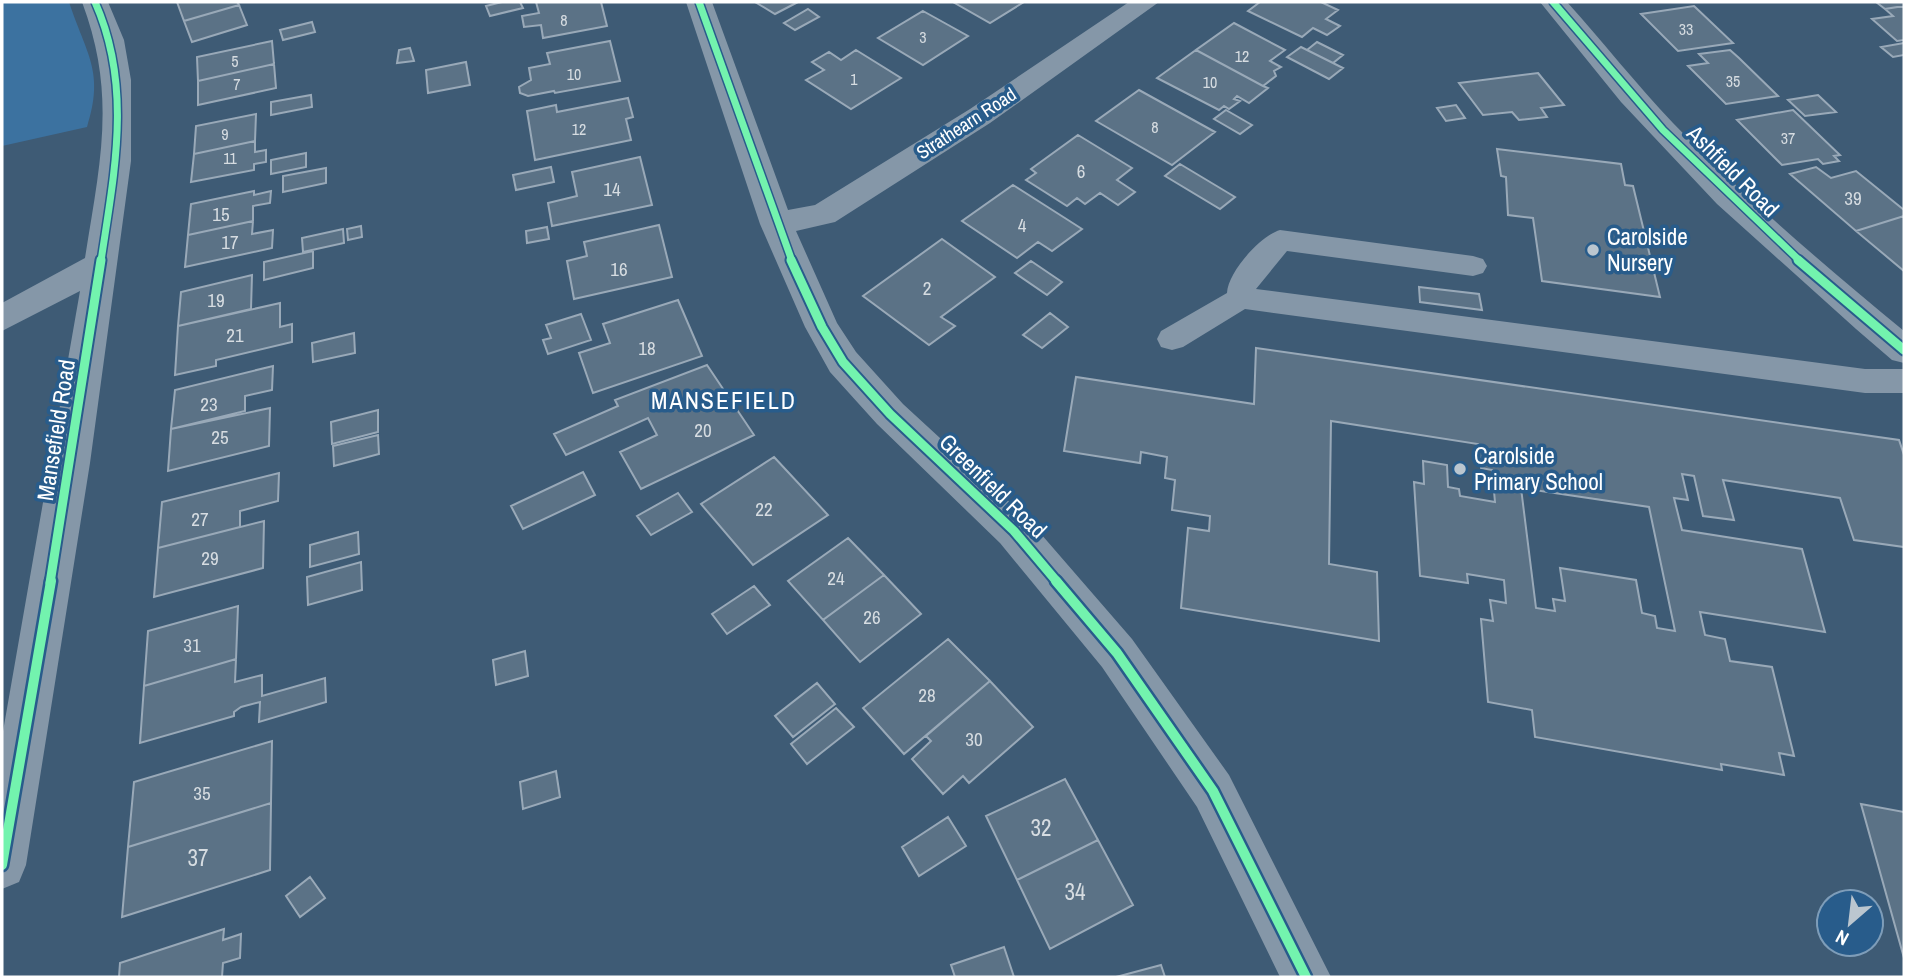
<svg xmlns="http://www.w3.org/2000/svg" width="1906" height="979" viewBox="0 0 1906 979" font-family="'Archivo Narrow',sans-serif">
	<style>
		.green { fill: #3c72a0 }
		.building { fill: #5b7286; stroke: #99a9b8; stroke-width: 2; fill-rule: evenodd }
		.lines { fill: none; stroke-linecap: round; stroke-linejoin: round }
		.service { fill: #8597a8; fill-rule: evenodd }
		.minor { fill: #8597a8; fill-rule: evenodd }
		.cycleway-far2-casing { stroke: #285c8b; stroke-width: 10 }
		.cycleway-far1-casing { stroke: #285c8b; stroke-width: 13 }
		.cycleway-casing { stroke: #285c8b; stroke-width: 15 }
		.cycleway-far2 { stroke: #73f3ae; stroke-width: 7 }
		.cycleway-far1 { stroke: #73f3ae; stroke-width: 9 }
		.cycleway { stroke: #73f3ae; stroke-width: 10 }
		.poi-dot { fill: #bbc6cf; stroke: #285c8b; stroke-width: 2.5 }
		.labels { text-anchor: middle; stroke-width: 7; stroke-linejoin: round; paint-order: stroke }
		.far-number-label { font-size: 16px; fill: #d6dce1 }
		.far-street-label { font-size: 19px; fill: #fff; stroke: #285c8b }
		.number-label { font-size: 19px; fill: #d6dce1 }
		.street-label { font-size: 23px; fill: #fff; stroke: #285c8b }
		.poi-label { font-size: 23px; fill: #fff; stroke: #285c8b; text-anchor: start }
		.near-number-label { font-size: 23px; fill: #d6dce1 }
		.neighbourhood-label { font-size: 24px; letter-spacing: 2px; fill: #fff; stroke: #285c8b }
	</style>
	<rect width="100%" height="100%" fill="#3e5b75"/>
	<path class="green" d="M 2,2 L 69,2 C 86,54 105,71 87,127 L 2,146 Z"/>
	<path class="building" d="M 177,2 L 237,2 L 239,5 L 184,21 Z
		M 502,2 L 520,2 L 523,8 L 490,16 L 486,6 Z
		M 536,2 L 601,2 L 607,26 L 543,38 L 541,25 L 524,27 L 522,16 L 539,13 Z
		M 755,2 L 798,2 L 775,14 Z
		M 953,2 L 1024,2 L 990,23 Z
		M 1260,2 L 1321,2 L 1338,10 L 1326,19 L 1340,26 L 1327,35 L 1313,28 L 1302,37 L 1248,11 Z
		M 1876,2 L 1904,2 L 1904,6 L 1885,9 Z
		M 239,5 L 247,25 L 192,42 L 184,21 Z
		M 1694,6 L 1733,43 L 1678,51 L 1641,14 Z
		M 1904,6 L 1904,40 L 1897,41 L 1872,19 L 1893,16 L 1885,9 Z
		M 808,9 L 819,17 L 795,30 L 784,23 Z
		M 923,11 L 968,36 L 923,65 L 878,38 Z
		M 312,22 L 315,32 L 283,40 L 280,30 Z
		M 1234,23 L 1285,50 L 1270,61 L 1281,67 L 1274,71 L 1276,76 L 1263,86 L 1196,50 Z
		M 272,41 L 274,64 L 198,81 L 197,57 Z
		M 610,41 L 620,81 L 555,93 L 554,91 L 528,96 L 520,93 L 519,87 L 531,80 L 529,68 L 550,64 L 547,53 Z
		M 1317,42 L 1343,55 L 1333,63 L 1307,50 Z
		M 1904,43 L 1904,55 L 1893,57 L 1881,47 Z
		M 1301,47 L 1343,68 L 1329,79 L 1287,57 Z
		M 410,48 L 414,61 L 397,63 L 399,50 Z
		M 856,50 L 901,78 L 851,109 L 806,80 L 824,70 L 812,62 L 829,52 L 841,60 Z
		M 1196,50 L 1263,86 L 1268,88 L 1249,103 L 1237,96 L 1234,99 L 1240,101 L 1229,109 L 1224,106 L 1219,110 L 1157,78 Z
		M 1730,50 L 1739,58 L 1778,96 L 1726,104 L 1688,66 L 1708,63 L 1699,54 Z
		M 466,62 L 470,85 L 428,93 L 426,70 Z
		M 274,64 L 276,88 L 198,105 L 198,81 Z
		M 1538,73 L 1564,105 L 1541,108 L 1547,117 L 1519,120 L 1512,112 L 1483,115 L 1459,83 Z
		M 1139,90 L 1215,132 L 1172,165 L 1096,121 Z
		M 311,95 L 312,107 L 271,115 L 271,102 Z
		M 1818,95 L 1836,112 L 1805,116 L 1788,100 Z
		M 628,98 L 633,117 L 626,119 L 631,140 L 535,160 L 527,111 L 556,105 L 557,112 Z
		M 1456,105 L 1465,118 L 1446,121 L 1437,108 Z
		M 1226,110 L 1252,125 L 1240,134 L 1214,119 Z
		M 1793,110 L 1840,155 L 1834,156 L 1839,161 L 1823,164 L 1818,159 L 1782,165 L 1737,120 Z
		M 256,114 L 255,141 L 194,154 L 196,126 Z
		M 1078,135 L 1132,168 L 1117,180 L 1135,192 L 1118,205 L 1100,193 L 1085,204 L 1077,198 L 1067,206 L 1026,180 L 1036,173 L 1031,169 Z
		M 255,141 L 255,152 L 266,150 L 266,162 L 254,164 L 254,170 L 191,182 L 194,154 Z
		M 1497,149 L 1621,164 L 1625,185 L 1633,186 L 1660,297 L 1542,281 L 1533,218 L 1508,215 L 1506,177 L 1501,176 Z
		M 306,153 L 306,167 L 271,174 L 271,160 Z
		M 640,157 L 652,205 L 552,226 L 548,203 L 577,196 L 572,172 Z
		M 1180,164 L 1235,197 L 1220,209 L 1165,176 Z
		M 551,167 L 554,182 L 516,190 L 513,175 Z
		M 1816,167 L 1831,178 L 1856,171 L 1904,210 L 1904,216 L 1856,231 L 1790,174 Z
		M 326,168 L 326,183 L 283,192 L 283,176 Z
		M 1013,185 L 1068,220 L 1082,229 L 1052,251 L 1038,242 L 1017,258 L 962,221 Z
		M 254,191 L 254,195 L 271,191 L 270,203 L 253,206 L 253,221 L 188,235 L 191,204 Z
		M 1904,216 L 1904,271 L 1856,231 Z
		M 253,221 L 252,234 L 273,230 L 272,248 L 185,267 L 188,235 Z
		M 659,225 L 672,277 L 574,299 L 567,261 L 587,256 L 584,242 Z
		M 361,226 L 362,237 L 348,240 L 347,229 Z
		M 547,227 L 549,239 L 527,243 L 526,231 Z
		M 343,229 L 344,243 L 303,252 L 302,238 Z
		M 942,239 L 995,277 L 941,317 L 955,326 L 929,345 L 863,296 Z
		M 313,251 L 313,268 L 264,280 L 264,262 Z
		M 1031,261 L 1062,282 L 1047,295 L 1015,273 Z
		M 252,275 L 251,309 L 178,326 L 181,292 Z
		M 1419,287 L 1479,294 L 1482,310 L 1420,302 Z
		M 678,300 L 702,356 L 593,393 L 579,353 L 610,343 L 603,324 Z
		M 280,303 L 280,327 L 292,324 L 292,342 L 216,360 L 216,366 L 175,375 L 178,326 Z
		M 1050,313 L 1068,327 L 1042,348 L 1023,335 Z
		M 581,314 L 591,340 L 548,354 L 543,340 L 551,338 L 546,325 Z
		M 354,333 L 355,353 L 313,362 L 312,343 Z
		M 1256,348 L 1899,440 L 1904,455 L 1904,547 L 1854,540 L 1840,498 L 1723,480 L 1734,520 L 1703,516 L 1694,476 L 1682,474 L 1688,500 L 1674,498 L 1682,530 L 1802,549 L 1825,632 L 1700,612 L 1705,635 L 1725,639 L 1730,661 L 1772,667 L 1794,756 L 1779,753 L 1784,775 L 1721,764 L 1722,770 L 1535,737 L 1532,710 L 1488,702 L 1481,619 L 1493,621 L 1490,600 L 1506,603 L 1504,580 L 1467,574 L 1468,583 L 1420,576 L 1414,482 L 1424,484 L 1423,461 L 1447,465 L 1448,487 L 1459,489 L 1460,496 L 1495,502 L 1492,470 L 1481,468 L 1478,444 L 1331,421 L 1329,564 L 1377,572 L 1379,641 L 1181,608 L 1188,528 L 1209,531 L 1210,516 L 1172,510 L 1175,480 L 1165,478 L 1167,457 L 1141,452 L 1140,463 L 1064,451 L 1076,377 L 1254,404 ZM 1521,488 L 1649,507 L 1675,631 L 1657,628 L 1655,616 L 1642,613 L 1636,580 L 1560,568 L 1565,601 L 1553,599 L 1555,611 L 1536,608 Z
		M 707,365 L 754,435 L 641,489 L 620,452 L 657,435 L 648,418 L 566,455 L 554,434 L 618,406 L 615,400 Z
		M 273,366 L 272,390 L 245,396 L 245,411 L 171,429 L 175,390 Z
		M 270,408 L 269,446 L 168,471 L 171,429 Z
		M 378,410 L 378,432 L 332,444 L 331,422 Z
		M 378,435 L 379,454 L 334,466 L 333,446 Z
		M 774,457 L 828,515 L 753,565 L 701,504 Z
		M 583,472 L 595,495 L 523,529 L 511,506 Z
		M 279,473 L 278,501 L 240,511 L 240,527 L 158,548 L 162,502 Z
		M 678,493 L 692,512 L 651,535 L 637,516 Z
		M 264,521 L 263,568 L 154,597 L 158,548 Z
		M 358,532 L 359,554 L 310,567 L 310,545 Z
		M 848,538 L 884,575 L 823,620 L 788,581 Z
		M 361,562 L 362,590 L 308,605 L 307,577 Z
		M 884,575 L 921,614 L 860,662 L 823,620 Z
		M 754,586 L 770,605 L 727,634 L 712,614 Z
		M 238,606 L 236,659 L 144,686 L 148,631 Z
		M 948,639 L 990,681 L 904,754 L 863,708 Z
		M 525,651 L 528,676 L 496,685 L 493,660 Z
		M 236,659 L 235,682 L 262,675 L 262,696 L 325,678 L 326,702 L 259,722 L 260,702 L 241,707 L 234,712 L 234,716 L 140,743 L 144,686 Z
		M 990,681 L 1033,727 L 969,783 L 963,776 L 943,794 L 912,759 L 931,741 L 926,736 Z
		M 817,683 L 835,704 L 793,737 L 775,716 Z
		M 836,708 L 854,727 L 807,764 L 791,744 Z
		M 272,741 L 271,803 L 128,847 L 134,782 Z
		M 556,771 L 560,797 L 523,809 L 520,782 Z
		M 1065,779 L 1098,840 L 1017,880 L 986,816 Z
		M 271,803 L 270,870 L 122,917 L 128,847 Z
		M 1861,804 L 1904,812 L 1904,958 Z
		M 948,817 L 966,846 L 919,876 L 902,847 Z
		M 1098,840 L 1133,905 L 1050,949 L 1017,880 Z
		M 310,877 L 325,898 L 300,917 L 286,896 Z
		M 224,929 L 223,940 L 241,934 L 240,958 L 223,963 L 222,977 L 119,977 L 120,963 Z
		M 1004,947 L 1014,977 L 955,977 L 951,965 Z
		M 1161,965 L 1165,977 L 1116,977 Z"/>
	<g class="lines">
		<path class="service" d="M 1280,230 L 1473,256 L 1483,259 L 1487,266 L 1483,273 L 1473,276 L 1287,251 L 1256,289 L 1865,369 L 1904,369 L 1904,393 L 1865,393 L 1245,309 L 1183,347 L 1172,350 L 1161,347 L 1157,339 L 1161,331 L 1227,293 C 1228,272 1260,236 1280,230 Z"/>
		<path class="minor" d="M 82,2 L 108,2 L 124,40 L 131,80 L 131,161 L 90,463 L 26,865 L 19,882 L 2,889 L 2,737 L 80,291 L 2,331 L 2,303 L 85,258 C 100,163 117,95 82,2 Z
			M 686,2 L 712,2 L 788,210 L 815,205 L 970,109 L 1129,2 L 1159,2 L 990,123 L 835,222 L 796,231 L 837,323 L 856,352 L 903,404 L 1028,519 L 1132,639 L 1229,775 L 1331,977 L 1280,977 L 1197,807 L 1102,667 L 1000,543 L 877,424 L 830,372 L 805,327 L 760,224 Z
			M 1540,2 L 1567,2 C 1603,42 1636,84 1673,123 C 1745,198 1824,265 1904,331 L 1904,363 L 1892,360 L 1856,329 L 1717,204 L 1621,102 Z"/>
		<g class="cycleway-far2-casing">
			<path id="cycleway-far2" d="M 95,2 C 133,87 114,173 101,261
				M 699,2 L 792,261
				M 1553,2 L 1663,130 L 1800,261"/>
		</g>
		<g class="cycleway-far1-casing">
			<path id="cycleway-far1" d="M 791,260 L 822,327 L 843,362 L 890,414 L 1014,531 L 1058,583
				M 1798,260 L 1904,350
				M 50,583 L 101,260"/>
		</g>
		<g class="cycleway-casing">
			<path id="cycleway" d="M 1056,581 L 1117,653 L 1213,791 L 1306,977
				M 2,865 L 51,581"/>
		</g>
		<use href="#cycleway-far2" class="cycleway-far2"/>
		<use href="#cycleway-far1" class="cycleway-far1"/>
		<use href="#cycleway" class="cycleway"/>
	</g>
	<g class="poi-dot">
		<circle cx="1593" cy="250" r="7"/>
		<circle cx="1460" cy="469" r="7"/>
	</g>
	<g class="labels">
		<g class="far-number-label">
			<text x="564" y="26">8</text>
			<text x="1686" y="35">33</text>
			<text x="923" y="43">3</text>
			<text x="1242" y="62">12</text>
			<text x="235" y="67">5</text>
			<text x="574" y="80">10</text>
			<text x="854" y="85">1</text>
			<text x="1733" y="87">35</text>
			<text x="1210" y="88">10</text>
			<text x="237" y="90">7</text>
			<text x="1155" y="133">8</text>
			<text x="579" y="135">12</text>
			<text x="225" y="140">9</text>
			<text x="1788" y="144">37</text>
			<text x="230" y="164">11</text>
		</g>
		<g class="far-street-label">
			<text transform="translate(966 123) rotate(-33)" y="7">Strathearn Road</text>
		</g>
		<g class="number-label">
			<text x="1081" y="178">6</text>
			<text x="612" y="196">14</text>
			<text x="1853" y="205">39</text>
			<text x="221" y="221">15</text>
			<text x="1022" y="232">4</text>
			<text x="230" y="249">17</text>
			<text x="619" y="276">16</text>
			<text x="927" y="295">2</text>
			<text x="216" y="307">19</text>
			<text x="235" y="342">21</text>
			<text x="647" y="355">18</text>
			<text x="209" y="411">23</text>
			<text x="703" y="437">20</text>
			<text x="220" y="444">25</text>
			<text x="764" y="516">22</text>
			<text x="200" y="526">27</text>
			<text x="210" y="565">29</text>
			<text x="836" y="585">24</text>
			<text x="872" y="624">26</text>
			<text x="192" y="652">31</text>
			<text x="927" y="702">28</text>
			<text x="974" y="746">30</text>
			<text x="202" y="800">35</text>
		</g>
		<g class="street-label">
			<text transform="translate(1733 171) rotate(45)" y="8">Ashfield Road</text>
			<text transform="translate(56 430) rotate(-81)" y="8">Mansefield Road</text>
			<text transform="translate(993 486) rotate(44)" y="8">Greenfield Road</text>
		</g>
		<g class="poi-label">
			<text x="1607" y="245">Carolside<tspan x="1607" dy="26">Nursery</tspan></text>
			<text x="1474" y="464">Carolside<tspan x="1474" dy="26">Primary School</tspan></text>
		</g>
		<g class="near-number-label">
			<text x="1041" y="836">32</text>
			<text x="198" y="866">37</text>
			<text x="1075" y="900">34</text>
		</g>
		<g class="neighbourhood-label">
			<text x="724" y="409">MANSEFIELD</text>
		</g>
	</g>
	<rect width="1906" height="979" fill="none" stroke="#ffffff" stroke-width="7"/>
	<g transform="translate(1850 923) rotate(208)"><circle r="33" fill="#285c8b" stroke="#7e9db9" stroke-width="2"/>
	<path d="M0-5L12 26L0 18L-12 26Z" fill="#bbc6cf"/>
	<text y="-10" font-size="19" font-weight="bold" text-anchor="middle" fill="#ffffff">N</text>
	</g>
</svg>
